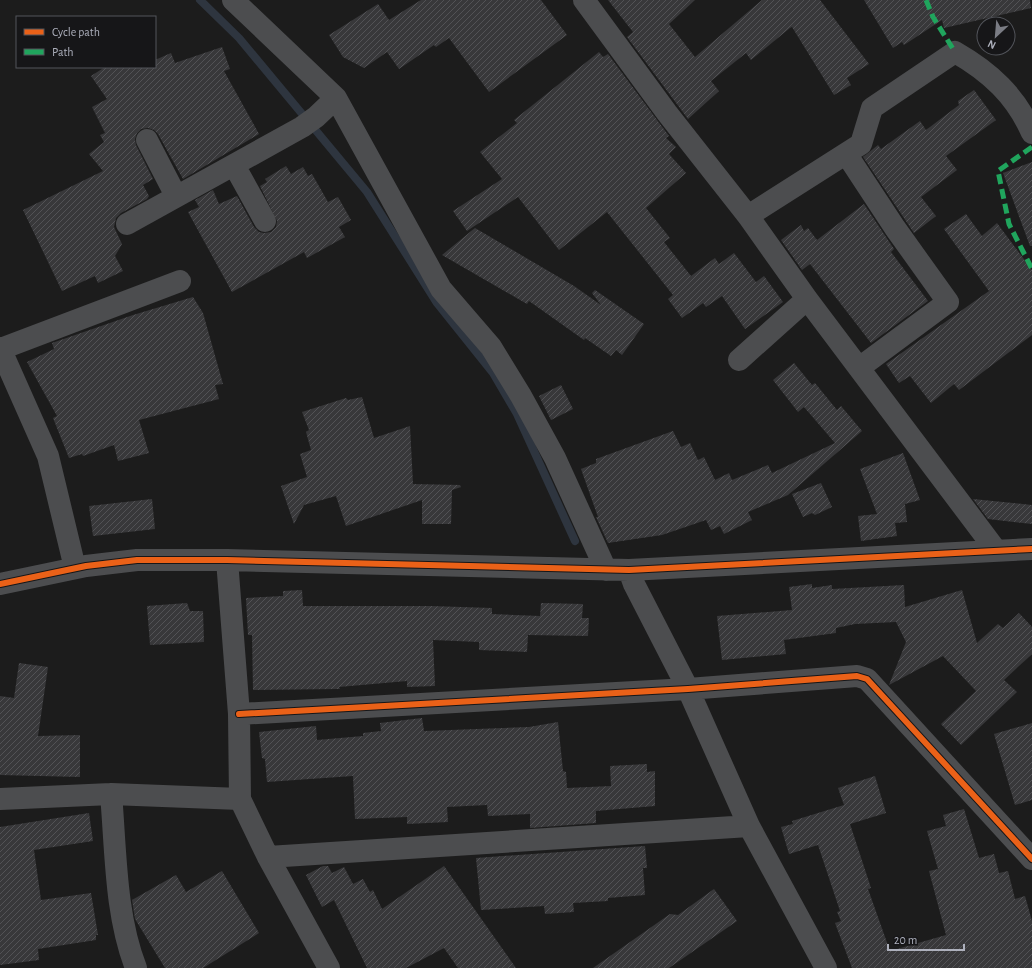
<svg xmlns="http://www.w3.org/2000/svg" width="1032" height="968" viewBox="0 0 1032 968" font-family="'Alegreya Sans',sans-serif">
	<style>
		.lines { fill: none; stroke-linecap: round; stroke-linejoin: round }
		.stream { stroke: #2e353f; stroke-width: 8 }
		.building { fill: url(#building-hatch) }
		.minor { stroke: #4c4d4f; stroke-width: 22 }
		.quiet { stroke: #20a55d; stroke-width: 5; stroke-dasharray: 10 5; stroke-linecap: butt }
		.cycleway-casing { stroke: #161618; stroke-width: 8 }
		.cycleway { stroke: #ea6118; stroke-width: 6 }
	</style>
	<defs>
		<pattern id="building-hatch" width="6" height="6" patternUnits="userSpaceOnUse"><rect width="6" height="6" fill="#38383a"/><path d="M-1 1l2-2M0 6l6-6M5 7l2-2" fill="none" stroke="#525255"/></pattern>
	</defs>
	<rect width="100%" height="100%" fill="#1c1c1c"/>
	<g class="lines">
		<path class="stream" d="M 200,0 L 239,38 L 367,192 L 437,303 L 493,373 L 517,414 L 575,541"/>
	</g>
	<path class="building" d="M 421,0 L 541,0 L 567,35 L 489,92 L 449,38 L 436,47 L 434,45 L 399,69 L 387,52 L 364,68 L 343,57 L 329,35 L 378,4 L 389,20 Z
		M 608,0 L 695,0 L 669,24 L 695,57 L 762,0 L 820,0 L 869,64 L 847,78 L 851,85 L 834,95 L 792,27 L 790,28 L 751,60 L 746,53 L 711,81 L 719,91 L 688,119 L 627,37 L 633,32 Z
		M 864,0 L 1030,0 L 1031,8 L 944,28 L 942,20 L 904,45 L 902,42 L 893,48 Z
		M 222,47 L 230,69 L 224,71 L 259,134 L 183,179 L 158,134 L 154,130 L 148,128 L 141,129 L 137,133 L 135,139 L 136,145 L 153,179 L 143,185 L 149,196 L 147,199 L 121,213 L 116,218 L 114,227 L 122,244 L 115,256 L 123,271 L 98,283 L 95,276 L 62,291 L 23,210 L 103,171 L 89,154 L 104,142 L 100,135 L 105,133 L 92,107 L 107,99 L 91,76 L 105,67 L 155,67 L 155,60 L 171,53 L 175,63 Z
		M 599,52 L 603,57 L 608,54 L 669,136 L 666,138 L 676,147 L 669,154 L 686,173 L 646,208 L 670,238 L 664,242 L 691,276 L 715,258 L 719,264 L 734,253 L 756,282 L 764,276 L 783,302 L 745,329 L 722,296 L 706,307 L 703,303 L 682,318 L 668,299 L 673,295 L 607,212 L 559,250 L 518,197 L 467,231 L 453,211 L 502,179 L 480,152 L 517,123 L 514,120 Z
		M 974,90 L 996,120 L 946,156 L 957,170 L 921,197 L 936,216 L 914,233 L 863,157 L 878,145 L 881,149 L 920,121 L 926,130 L 959,105 L 958,101 Z
		M 1032,162 L 1032,246 L 1030,246 L 1003,173 Z
		M 286,166 L 291,174 L 303,167 L 308,176 L 312,174 L 328,202 L 338,197 L 351,220 L 339,227 L 345,237 L 307,258 L 304,252 L 232,292 L 188,212 L 199,207 L 195,200 L 213,190 L 219,204 L 237,196 L 254,227 L 259,232 L 264,233 L 271,232 L 276,227 L 277,221 L 260,186 L 267,182 L 265,179 Z
		M 864,204 L 894,249 L 891,252 L 928,301 L 871,343 L 810,264 L 802,270 L 781,240 L 801,225 L 804,231 L 808,228 L 817,240 Z
		M 966,214 L 982,236 L 997,223 L 1032,270 L 1032,335 L 959,390 L 954,384 L 931,403 L 910,376 L 899,383 L 886,364 L 989,291 L 944,229 Z
		M 475,228 L 574,286 L 601,305 L 592,293 L 595,290 L 644,324 L 622,355 L 616,350 L 611,356 L 585,338 L 584,340 L 529,301 L 527,304 L 442,255 Z
		M 193,297 L 203,313 L 223,384 L 215,385 L 219,399 L 139,420 L 149,453 L 118,461 L 114,445 L 83,456 L 82,454 L 69,458 L 53,418 L 57,416 L 27,362 L 54,349 L 52,343 L 133,315 Z
		M 794,363 L 812,385 L 815,383 L 837,410 L 841,406 L 862,431 L 788,495 L 748,512 L 752,520 L 724,534 L 720,526 L 711,530 L 706,520 L 662,535 L 608,543 L 596,517 L 598,517 L 581,469 L 596,463 L 596,459 L 673,431 L 681,447 L 690,443 L 698,460 L 704,457 L 715,480 L 729,473 L 732,480 L 768,465 L 772,473 L 835,443 L 804,407 L 798,412 L 773,380 Z
		M 561,385 L 573,409 L 551,420 L 539,396 Z
		M 362,397 L 374,438 L 410,426 L 413,484 L 460,485 L 461,487 L 452,490 L 451,524 L 422,524 L 422,500 L 346,526 L 336,496 L 304,505 L 294,524 L 281,486 L 307,477 L 300,454 L 311,450 L 306,432 L 309,430 L 302,412 L 346,398 L 348,400 Z
		M 903,453 L 920,500 L 905,504 L 907,522 L 895,523 L 897,536 L 861,541 L 858,516 L 877,514 L 860,469 Z
		M 821,483 L 832,507 L 815,515 L 812,513 L 803,517 L 792,494 Z
		M 152,499 L 155,529 L 93,536 L 89,506 Z
		M 973,499 L 1032,505 L 1032,524 L 988,519 Z
		M 812,584 L 812,588 L 832,585 L 832,589 L 904,585 L 905,607 L 962,590 L 977,643 L 998,624 L 1003,628 L 1019,613 L 1032,627 L 1032,654 L 1004,680 L 1017,692 L 961,745 L 941,724 L 976,691 L 943,656 L 889,685 L 906,642 L 896,622 L 855,624 L 836,628 L 836,633 L 784,640 L 786,654 L 722,660 L 717,616 L 792,610 L 789,587 Z
		M 302,590 L 303,606 L 431,606 L 492,608 L 492,614 L 540,616 L 541,603 L 583,604 L 582,618 L 589,618 L 588,636 L 528,635 L 527,652 L 479,650 L 479,642 L 433,640 L 435,686 L 407,687 L 407,681 L 339,687 L 340,689 L 253,690 L 252,635 L 248,635 L 246,598 L 283,596 L 283,591 Z
		M 187,603 L 190,611 L 203,611 L 204,642 L 150,645 L 147,606 Z
		M 19,663 L 48,667 L 38,736 L 80,735 L 80,777 L 0,775 L 0,696 L 14,698 Z
		M 422,718 L 424,731 L 529,727 L 558,722 L 563,771 L 566,772 L 567,788 L 611,786 L 610,766 L 647,764 L 647,772 L 655,771 L 655,806 L 596,811 L 596,823 L 530,828 L 530,814 L 488,816 L 487,805 L 447,807 L 448,822 L 407,824 L 407,817 L 355,819 L 353,776 L 267,782 L 265,759 L 262,758 L 259,732 L 316,726 L 317,740 L 363,736 L 363,733 L 381,731 L 380,723 Z
		M 1032,723 L 1032,800 L 1015,805 L 994,734 Z
		M 875,776 L 886,813 L 850,824 L 871,888 L 868,889 L 890,951 L 946,935 L 929,871 L 938,869 L 927,831 L 946,826 L 943,815 L 964,809 L 979,858 L 994,854 L 999,873 L 1008,871 L 1015,899 L 1025,896 L 1032,921 L 1032,968 L 852,968 L 835,923 L 841,921 L 837,912 L 840,911 L 818,845 L 789,854 L 781,827 L 793,824 L 792,821 L 844,805 L 838,788 Z
		M 89,813 L 93,841 L 34,850 L 41,900 L 91,893 L 98,935 L 96,935 L 96,940 L 38,949 L 39,960 L 0,965 L 0,827 Z
		M 645,846 L 647,868 L 643,868 L 645,895 L 608,898 L 608,901 L 573,903 L 574,912 L 545,914 L 544,906 L 481,910 L 476,858 Z
		M 323,866 L 328,866 L 332,873 L 344,867 L 353,884 L 363,879 L 370,892 L 373,890 L 382,909 L 444,866 L 516,968 L 458,968 L 444,948 L 406,968 L 367,968 L 334,900 L 322,907 L 306,875 Z
		M 222,871 L 259,933 L 203,968 L 165,968 L 135,919 L 132,900 L 176,875 L 186,892 Z
		M 714,889 L 737,921 L 669,968 L 593,968 L 670,914 L 678,915 Z"/>
	<g class="lines">
		<path class="minor" d="M 233,0 L 336,98 L 441,289 L 491,347 L 521,396 L 555,458 L 606,570
			M 584,0 L 667,113 L 748,216 L 807,299 L 995,549
			M 147,140 L 176,196
			M 847,155 L 895,228 L 948,302 L 859,368
			M 234,165 L 265,221
			M 748,216 L 861,144 L 872,108 L 955,52 C 990,72 1016,96 1032,133
			M 127,224 L 302,127 L 316,117 L 336,98
			M 0,348 L 48,456 L 75,568
			M 1,349 L 180,281
			M 739,360 L 807,299
			M 227,560 L 239,714 L 240,799 L 268,857 L 329,968
			M 629,570 L 634,584 L 688,689 L 749,826 L 826,968
			M 0,584 L 86,566 L 137,560 L 227,560 L 629,570 L 1032,549
			M 239,714 L 688,689 L 857,676 L 867,679 L 1032,859
			M 111,794 C 116,852 115,914 136,968
			M 0,799 L 111,794 L 240,799
			M 268,857 L 749,826"/>
		<path class="quiet" d="M 926,0 L 933,17 L 955,52
			M 1032,147 L 998,171 L 1009,224 L 1032,269"/>
		<g class="cycleway-casing">
			<path id="cycleway" d="M 0,584 L 86,566 L 137,560 L 227,560 L 629,570 L 1032,549
				M 239,714 L 688,689 L 857,676 L 867,679 L 1032,859"/>
		</g>
		<use href="#cycleway" class="cycleway"/>
	</g>
	<rect x="16" y="16" width="140" height="52" fill="#161618" stroke="#52545a"/>
	<rect x="24" y="29" width="20" height="6" fill="#ea6118" stroke="#52545a"/>
	<text x="52" y="36" font-size="12" fill="#adb0bc">Cycle path</text>
	<rect x="24" y="49" width="20" height="6" fill="#20a55d" stroke="#52545a"/>
	<text x="52" y="56" font-size="12" fill="#adb0bc">Path</text>
	<g transform="translate(996 36) rotate(206)"><circle r="19" fill="#161618" stroke="#52545a"/>
	<path d="M0-3L7 15L0 10L-7 15Z" fill="#7a7c84"/>
	<text y="-6" font-size="11" font-weight="bold" text-anchor="middle" fill="#adb0bc">N</text>
	</g>
	<path d="M888 944v6h76v-6" fill="none" stroke="#adb0bc" stroke-width="2"/>
	<text x="894" y="944" font-size="12" fill="#adb0bc" stroke="#161618" stroke-width="3" paint-order="stroke">20 m</text>
</svg>
